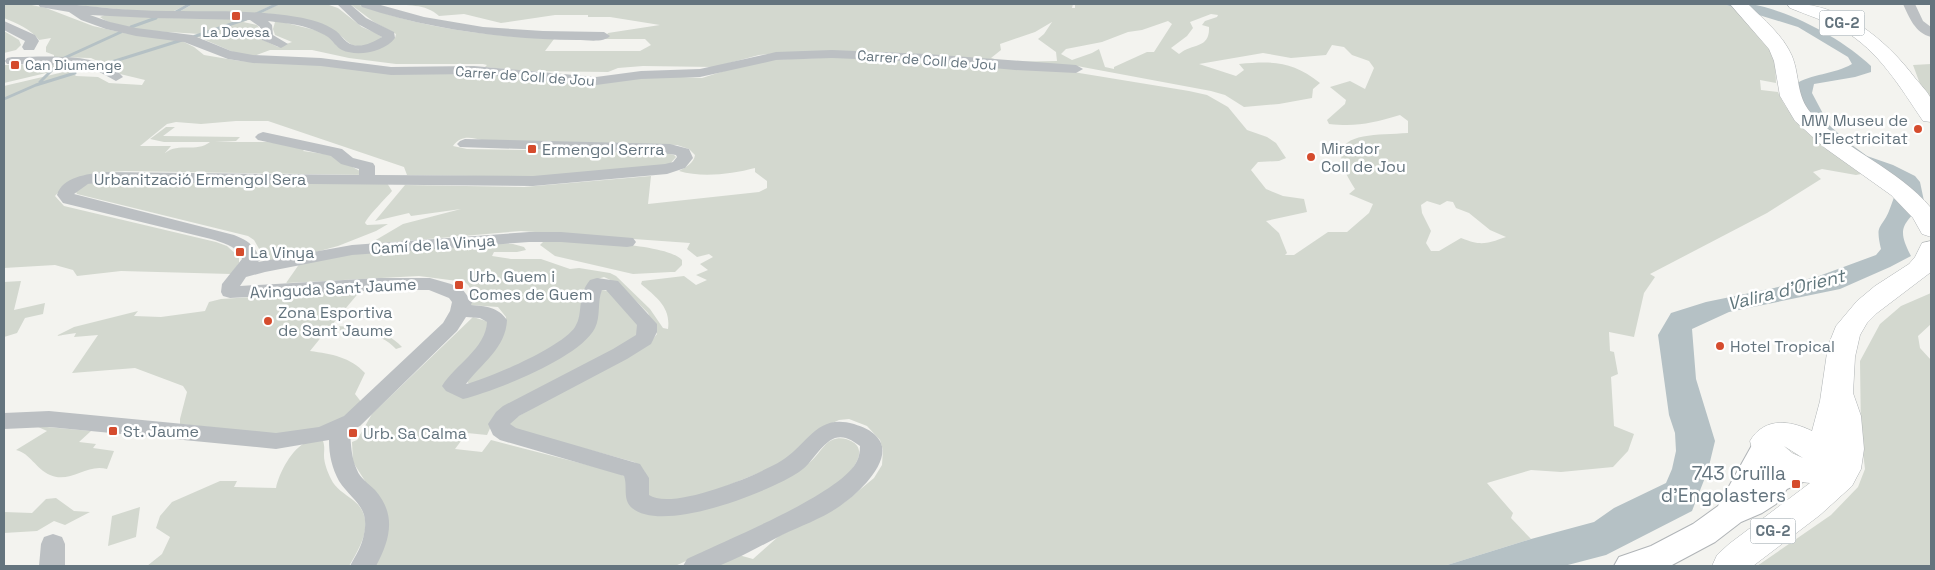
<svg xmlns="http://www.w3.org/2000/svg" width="1935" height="570" viewBox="0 0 1935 570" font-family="'Space Grotesk',sans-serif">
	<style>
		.green { fill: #d3d8cf; fill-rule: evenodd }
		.water { fill: #b5c1c5 }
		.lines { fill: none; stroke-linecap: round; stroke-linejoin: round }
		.stream { stroke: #b5c1c5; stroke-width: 3 }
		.major-casing { stroke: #b0b4b7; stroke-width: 2 }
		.highway-casing { stroke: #afb3b5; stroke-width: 1 }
		.minor { fill: #bcc0c3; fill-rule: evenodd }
		.major { fill: #fff; fill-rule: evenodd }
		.highway { fill: #fff; fill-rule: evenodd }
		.poi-dot { fill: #d54c2e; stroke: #fff; stroke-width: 2 }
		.labels { text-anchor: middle; stroke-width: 5; stroke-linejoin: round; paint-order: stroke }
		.far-poi-label { font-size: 14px; fill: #64747e; stroke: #fff }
		.far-street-label { font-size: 14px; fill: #64747e; stroke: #fff }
		.shield { fill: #fff; stroke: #929ea5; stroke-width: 1 }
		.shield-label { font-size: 15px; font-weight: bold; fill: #64747e }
		.poi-label { font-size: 16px; fill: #64747e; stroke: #fff; text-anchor: start }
		.street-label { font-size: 16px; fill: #64747e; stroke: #fff }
		.water-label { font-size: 18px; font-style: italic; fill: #60767c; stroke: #fff }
		.near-poi-label { font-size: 19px; fill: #64747e; stroke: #fff; text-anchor: end }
	</style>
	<rect width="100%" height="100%" fill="#f3f3ef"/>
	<path class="green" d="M 4,4 L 27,4 L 46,8 L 93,26 L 124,33 L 182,41 L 194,47 L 204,55 L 240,61 L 460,72 L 591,83 L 660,76 L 702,78 L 759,60 L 850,57 L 1067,71 L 1189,91 L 1207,95 L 1228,107 L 1247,130 L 1267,137 L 1276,143 L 1286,158 L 1279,161 L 1258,162 L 1251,170 L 1266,189 L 1283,196 L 1304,199 L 1307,212 L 1266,221 L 1279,233 L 1287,253 L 1285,255 L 1294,255 L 1328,232 L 1347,232 L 1369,213 L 1373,204 L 1349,194 L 1355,189 C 1316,130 1368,136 1408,133 L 1408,121 L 1400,115 C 1372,123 1358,127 1329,124 L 1327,120 L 1345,104 L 1346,100 L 1330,87 L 1350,81 L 1365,89 L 1374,68 L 1369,61 L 1352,55 L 1344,47 L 1332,45 L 1326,55 L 1291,58 L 1263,53 L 1199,64 L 1236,76 L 1244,70 L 1239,64 C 1274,61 1292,61 1320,83 L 1313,89 L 1312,98 L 1279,104 L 1244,107 L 1225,95 L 1211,91 L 1077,66 L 777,53 L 759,55 L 714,67 L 643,66 L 618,68 L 608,72 L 525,71 L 485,67 L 487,65 L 483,64 L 396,64 L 349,58 L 312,50 L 270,50 L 251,57 L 238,54 L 196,36 L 200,34 C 176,32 119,32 100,17 L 105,15 L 159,18 L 251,19 L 243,22 L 257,25 L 260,29 L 259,38 L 278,47 L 292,42 L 275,35 L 273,29 L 275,22 L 270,19 L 315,30 L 328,36 L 337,46 L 348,50 L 395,38 L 396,34 L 374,22 L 350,4 L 357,4 C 419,28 487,36 554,39 L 545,51 L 640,51 L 651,45 L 645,39 L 604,39 L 608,33 L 660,25 L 610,17 L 588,17 L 588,15 L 555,15 L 501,23 L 464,14 L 439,16 C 425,3 407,6 390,4 L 1073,4 L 1072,8 L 1075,8 L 1075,4 L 1723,4 L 1733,7 L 1771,49 L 1775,60 L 1776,83 L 1760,80 L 1761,90 L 1778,92 C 1794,129 1830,150 1861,174 L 1856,175 L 1822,169 L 1813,172 L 1821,179 L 1767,213 L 1650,274 L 1655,277 L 1644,293 L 1634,337 L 1609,332 L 1610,351 L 1614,352 L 1618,374 L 1611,377 L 1614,426 L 1634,434 L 1628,451 L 1613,467 L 1561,472 L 1531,470 L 1487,483 L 1513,513 L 1511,518 L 1531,539 L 1444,566 L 708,566 L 735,554 L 753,559 L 779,536 L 845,502 L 874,478 L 882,465 L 883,450 L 880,440 L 867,426 L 849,419 L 839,420 L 824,427 L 788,461 L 687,502 L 650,500 C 641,483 654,473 634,462 L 517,430 L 510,425 L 510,421 L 653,339 L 657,334 L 648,313 L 619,284 L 604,277 C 568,288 591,311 572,333 C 559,347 492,380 472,384 L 468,383 L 466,379 L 506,321 L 506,317 L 498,307 L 470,305 C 473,295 474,290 465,282 L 419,276 L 286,283 L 300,263 L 344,255 L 491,243 L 513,244 L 524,247 L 526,250 L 517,252 L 494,252 L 492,256 L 511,259 L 541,259 L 570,269 L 579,268 L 610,273 L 616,276 L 650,309 L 663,328 L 668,329 C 671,307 656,297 641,284 L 642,281 L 684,276 L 696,285 L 707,280 L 696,275 L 708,270 L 700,264 L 713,257 L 709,254 L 697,257 L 687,249 L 690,243 L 521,231 L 369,244 L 403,224 L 461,209 L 411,216 L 409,213 L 375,221 L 405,185 L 524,187 L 651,176 L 648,204 L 759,192 L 767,188 L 767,181 L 755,172 L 755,168 C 732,174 702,178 679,171 C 686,167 694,163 695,155 L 689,149 L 677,145 L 485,141 C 472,138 462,134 453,146 L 467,149 L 662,152 L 674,155 L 676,157 L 669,165 L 540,177 L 407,175 L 404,167 L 268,121 L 236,121 L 201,124 L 176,122 L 167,124 L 140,146 L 171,146 L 165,153 C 179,142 196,153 210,142 L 164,142 L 150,139 L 166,127 L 175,127 L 163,136 L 240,137 L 236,141 L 215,142 L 267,142 L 309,145 L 303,151 L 331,155 L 367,175 L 125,171 C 101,172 72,176 55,196 L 64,206 L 216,242 L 227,246 L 239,257 L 239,263 L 231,274 L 121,271 L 77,276 L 73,270 L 55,265 L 4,268 L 4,86 L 68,71 L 73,73 L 76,76 L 98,77 L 109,83 L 142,85 L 145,80 L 120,74 L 107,65 L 134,56 L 104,64 L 91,58 L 54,57 L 54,55 L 46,52 L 46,47 L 51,38 L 39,40 C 31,29 16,23 4,18 ZM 1211,14 L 1218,15 L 1217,17 L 1205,21 L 1202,25 L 1209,27 C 1210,49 1193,43 1179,54 L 1171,48 L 1187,36 L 1193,28 L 1190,22 ZM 1168,21 L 1172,24 L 1154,52 L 1147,52 L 1114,67 L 1114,69 L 1105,67 L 1099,49 L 1092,53 L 1072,60 L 1061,54 L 1066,49 L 1102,42 L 1128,32 L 1142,30 ZM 1052,22 L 1044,34 L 1038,39 L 1056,52 L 1057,61 L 1006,62 L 991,58 L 1001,50 L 1000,44 L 1035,32 ZM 1427,201 L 1440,205 L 1447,201 L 1453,202 L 1456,208 L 1469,213 L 1490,230 L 1506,237 C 1486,244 1481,246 1461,238 L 1439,251 L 1431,251 L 1426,243 L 1431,231 L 1422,213 L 1421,205 Z
		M 65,4 L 188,4 L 168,14 Z
		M 193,4 L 274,4 L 256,13 L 177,13 Z
		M 279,4 L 326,4 L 338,8 L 362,27 L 376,33 L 382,37 C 375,43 366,47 357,46 C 348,46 343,35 335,32 C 312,21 287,15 261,13 Z
		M 4,31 L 19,40 L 21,45 L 16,50 L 4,53 Z
		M 1931,64 L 1931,108 L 1926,100 L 1913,65 Z
		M 4,65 L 70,65 L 63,69 L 4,83 Z
		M 93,182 L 387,183 L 392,191 C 386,198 367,217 365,223 L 367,225 L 388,224 L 376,231 L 338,246 L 305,255 L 270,260 L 265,259 L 254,240 L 248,236 L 77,194 L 76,192 L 82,186 Z
		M 545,240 C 573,242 665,242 682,260 L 682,265 L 675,272 L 671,272 L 633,274 L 555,256 L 540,245 Z
		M 21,281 L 14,310 L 45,303 L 43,314 L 25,318 L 17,333 L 4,337 L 4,282 Z
		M 361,290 L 331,326 C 356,327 384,327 402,347 L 396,349 C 379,330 351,331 327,330 L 310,351 C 332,354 350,357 365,373 L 355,394 L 362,403 L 330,427 L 275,434 L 180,424 L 180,419 L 187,392 L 183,386 L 135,368 L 72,373 L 98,335 L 74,337 L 76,333 L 56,336 L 74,327 L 138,311 L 134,316 L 161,317 L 205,311 L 209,302 L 221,299 Z
		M 602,290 L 608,291 L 639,323 L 638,336 L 496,415 L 487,435 L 467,433 L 455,449 L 482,452 L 491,440 L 615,472 L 626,477 L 642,513 L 794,473 C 799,469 805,466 810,462 C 818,456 823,444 832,440 C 838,437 846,438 851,441 C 879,455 827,495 814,503 L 675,566 L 372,566 L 375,562 L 365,481 L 353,462 L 352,442 L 357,440 L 372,414 L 473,317 L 489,322 L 491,329 L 452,394 L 559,358 Z
		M 1931,293 L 1931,324 L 1918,336 L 1920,348 L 1931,360 L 1931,566 L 1757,566 L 1831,515 L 1858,487 L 1865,469 L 1861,436 L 1860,361 L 1880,324 L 1901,306 Z
		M 36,426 L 91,431 L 79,442 L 96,444 L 93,448 L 114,451 L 107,469 C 87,463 70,484 50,475 C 36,469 30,453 16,450 L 47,431 Z
		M 323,441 C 325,447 324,450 324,456 C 324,463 328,473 331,479 C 335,488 345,494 353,500 C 377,519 361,546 349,566 L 147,566 L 162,554 L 170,537 L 156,528 L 160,516 L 172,502 L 220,481 L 237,481 L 234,487 L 276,488 C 279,473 292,448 307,442 C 312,441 319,441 323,441 Z
		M 56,498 L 74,511 L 90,512 L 65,525 L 54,521 L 37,531 L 4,533 L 4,512 L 32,513 L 46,499 Z
		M 140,507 L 136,537 L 108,546 L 112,516 Z"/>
	<path class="water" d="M 1723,4 C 1731,4 1741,2 1750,4 C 1789,10 1843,39 1871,66 L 1871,72 L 1855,77 L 1814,84 L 1812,93 L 1829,125 L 1848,142 L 1867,156 L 1893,165 L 1915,176 L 1920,182 L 1924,201 C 1905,225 1895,226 1911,256 L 1890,267 L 1840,289 L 1729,312 L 1692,329 L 1696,379 L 1715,441 L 1708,470 L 1692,511 L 1606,555 L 1564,566 L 1444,566 L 1531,539 L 1594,522 L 1614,508 L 1666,483 L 1672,469 L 1676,451 L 1675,433 L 1669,415 L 1658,335 L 1671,313 L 1706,302 L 1774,288 L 1819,276 L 1876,255 L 1881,249 C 1875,223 1881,230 1889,211 C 1892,203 1895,195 1897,187 L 1855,155 L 1813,119 L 1794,85 C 1812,73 1833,75 1852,64 L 1848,57 L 1798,27 Z"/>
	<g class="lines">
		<path class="stream" d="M 174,13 L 190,4
			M 256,14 L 277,4
			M 131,27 L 156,18
			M 190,38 L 246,19
			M 62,59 L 121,32
			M 99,66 L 182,40
			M 40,82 L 57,65
			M 4,99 L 36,85 L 75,73"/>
		<g class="major-casing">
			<path id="major" d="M 1766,435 L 1776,438 L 1780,445 L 1763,477 L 1767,473 L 1802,459 L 1812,462 L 1817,470 L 1812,478 L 1787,489 L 1776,504 L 1762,513 L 1741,522 L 1715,542 L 1672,565 L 1614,566 L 1619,557 L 1651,546 L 1693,524 L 1718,506 L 1756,438 Z"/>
		</g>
		<g class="highway-casing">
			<path id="highway" d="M 1730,4 L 1748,4 C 1764,20 1783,35 1792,56 C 1800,76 1796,96 1811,113 C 1846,151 1898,168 1931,208 L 1931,237 L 1922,234 L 1913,218 L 1891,195 L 1825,148 L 1795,121 L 1780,96 L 1774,61 L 1769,49 Z
				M 1787,4 C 1839,1 1885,38 1915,78 C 1920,84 1928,92 1931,99 C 1933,105 1931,116 1931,122 L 1923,121 C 1900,87 1879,51 1843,30 C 1826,21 1807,15 1790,8 Z
				M 1931,241 L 1931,272 L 1877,313 L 1867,323 L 1860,335 L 1855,357 L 1853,393 L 1861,416 L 1864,449 L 1861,469 L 1852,486 L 1820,515 L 1753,566 L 1712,566 L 1717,555 L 1729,544 L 1810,483 C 1783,481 1755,469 1750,441 C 1764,417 1790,420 1812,431 L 1820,401 L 1828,346 L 1836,326 L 1857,301 L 1875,286 L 1909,264 L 1915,257 L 1922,243 ZM 1784,446 L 1803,458 L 1792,453 Z"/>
		</g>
		<path class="minor" d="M 38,4 C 70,2 104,9 137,10 C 190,13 244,8 297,17 C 310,19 325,23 336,31 C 340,34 343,39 347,42 C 358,50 372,43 382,37 L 358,24 L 337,4 L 350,4 L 366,18 L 394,32 L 395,38 C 385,52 357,57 342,50 C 336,47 333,41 328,37 C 324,34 318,32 314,30 C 299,24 284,23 268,21 L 272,25 L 273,35 L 288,44 L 281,48 L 262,40 L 260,27 L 250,20 L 150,18 L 90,15 L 110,22 L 136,28 L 192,35 L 231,51 L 253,55 L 321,58 L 391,67 L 474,66 L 596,77 L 641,71 L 700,69 L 776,52 L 832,50 L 927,54 L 1076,65 L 1083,69 L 1076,73 L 1015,70 L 927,62 L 832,58 L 776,60 L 700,77 L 641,79 L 596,85 L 474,74 L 391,75 L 321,66 L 253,63 L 228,59 L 184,42 L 136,36 L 106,29 L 81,20 L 69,12 L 40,7 Z
			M 360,4 L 377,4 L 424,17 L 483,27 L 543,31 L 604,32 L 610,36 C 604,43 587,40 577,40 C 504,39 432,30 362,7 Z
			M 1903,4 L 1915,4 L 1923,21 L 1931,27 L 1931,37 C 1915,33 1909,17 1903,4 Z
			M 4,21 L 35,35 L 39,41 L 34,50 L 24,50 L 22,47 L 25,41 L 4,30 Z
			M 12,57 C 42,57 103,51 123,77 L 116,81 L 92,68 L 77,66 L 7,64 L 5,61 L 7,58 Z
			M 263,132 L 342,149 L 353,158 L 373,163 L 375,166 L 375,175 L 533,176 L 665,164 L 673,162 L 677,157 L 676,155 L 670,154 L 460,147 L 457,144 L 460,141 L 465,139 L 670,144 L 689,149 L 693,158 L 685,168 L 667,174 L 533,186 L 103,182 L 88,184 L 74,194 L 234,235 C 247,240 256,246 260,260 L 258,262 L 352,245 L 529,232 L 561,232 L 633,238 L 636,242 L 633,246 L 627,247 L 561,242 L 529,242 L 352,255 L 265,272 L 246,277 L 240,286 L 379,278 L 430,278 L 451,284 L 463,290 L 472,302 L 471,305 C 485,306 498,307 507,320 C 506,348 481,364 466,384 C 490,378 562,347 575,327 C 584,313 576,297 590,280 L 597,278 L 618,281 L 657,324 L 657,332 L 651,344 L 627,359 L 519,416 L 510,424 L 516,428 L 640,464 L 649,478 L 649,495 C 672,511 758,475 781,461 C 808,445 816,413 854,424 C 863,427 871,430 877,437 C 897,458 857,495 840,506 C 823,518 801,526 782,535 C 762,545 742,557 721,565 C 711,569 695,566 683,566 L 687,559 C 723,541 842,494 857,461 C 859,457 860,451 860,446 C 853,441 845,435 835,438 C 820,444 812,464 799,472 C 769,492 663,534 632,508 C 622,499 628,487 624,476 L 500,440 L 493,435 L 488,424 L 496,412 L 503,406 L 613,349 L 636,335 L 637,325 L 606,290 L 602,290 C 597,302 601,316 595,328 C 580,358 495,391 463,399 L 446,391 L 442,386 C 455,365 486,348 487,322 L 480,318 L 466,317 L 457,331 L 360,426 L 350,431 C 351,443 351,458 357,470 C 360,478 369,484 375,490 C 397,515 390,540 376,566 L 350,566 C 356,555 362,546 364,534 C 370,506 352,501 339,481 C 332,468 329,455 329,440 L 276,449 L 49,427 L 4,429 L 4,413 L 49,411 L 276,433 L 319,427 L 344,416 L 443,323 L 450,311 L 452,302 L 449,298 L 429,290 L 379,290 L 230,298 L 223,296 L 221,292 L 222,284 L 242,259 C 238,246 223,243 211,239 L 63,203 L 57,195 C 62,177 88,174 103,172 L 359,175 L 359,169 L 341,164 L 331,156 L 258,140 L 255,137 L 258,134 Z
			M 53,534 L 62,537 L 65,544 L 65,566 L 39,566 L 41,544 L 44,537 Z"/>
		<use href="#major" class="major"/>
		<use href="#highway" class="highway"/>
	</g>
	<g class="poi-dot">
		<rect x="231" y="11" width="10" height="10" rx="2.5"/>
		<rect x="10" y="60" width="10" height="10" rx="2.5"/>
		<circle cx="1918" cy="129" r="5"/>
		<rect x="527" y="144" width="10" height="10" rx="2.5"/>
		<circle cx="1311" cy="157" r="5"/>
		<rect x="235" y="247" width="10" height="10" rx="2.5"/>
		<rect x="454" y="280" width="10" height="10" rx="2.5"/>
		<circle cx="268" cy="321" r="5"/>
		<circle cx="1720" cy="346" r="5"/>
		<rect x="108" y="426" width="10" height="10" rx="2.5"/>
		<rect x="348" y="428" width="10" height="10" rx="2.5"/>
		<rect x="1791" y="479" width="10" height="10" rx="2.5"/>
	</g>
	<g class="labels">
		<g class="far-poi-label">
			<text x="236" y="37">La Devesa</text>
			<text x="25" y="70" text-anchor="start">Can Diumenge</text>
		</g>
		<g class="far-street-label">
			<text transform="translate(927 60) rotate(4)" y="5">Carrer de Coll de Jou</text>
			<text transform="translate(525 76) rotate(4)" y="5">Carrer de Coll de Jou</text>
		</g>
		<g class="shield">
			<rect x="1819.5" y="10.5" width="45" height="25" rx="4"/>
			<rect x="1750.5" y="518.5" width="45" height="25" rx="4"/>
		</g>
		<g class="shield-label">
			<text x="1842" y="28">CG-2</text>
			<text x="1773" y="536">CG-2</text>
		</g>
		<g class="poi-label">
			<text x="1908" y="126" text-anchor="end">MW Museu de<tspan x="1908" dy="18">l'Electricitat</tspan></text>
			<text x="1321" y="154">Mirador<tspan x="1321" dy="18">Coll de Jou</tspan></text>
			<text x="542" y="155">Ermengol Serrra</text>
			<text x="250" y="258">La Vinya</text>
			<text x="469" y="282">Urb. Guem i<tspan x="469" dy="18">Comes de Guem</tspan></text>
			<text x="278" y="318">Zona Esportiva<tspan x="278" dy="18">de Sant Jaume</tspan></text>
			<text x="1730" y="352">Hotel Tropical</text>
			<text x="123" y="437">St. Jaume</text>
			<text x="363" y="439">Urb. Sa Calma</text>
		</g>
		<g class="street-label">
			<text x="200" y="185">Urbanització Ermengol Sera</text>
			<text transform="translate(433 244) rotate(-4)" y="6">Camí de la Vinya</text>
			<text transform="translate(333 288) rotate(-3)" y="6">Avinguda Sant Jaume</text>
		</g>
		<g class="water-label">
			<text transform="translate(1786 290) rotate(-14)" y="6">Valira d'Orient</text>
		</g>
		<g class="near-poi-label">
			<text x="1786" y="480">743 Cruïlla<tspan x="1786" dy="22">d'Engolasters</tspan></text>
		</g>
	</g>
	<rect width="1935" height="570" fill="none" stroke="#64747e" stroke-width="10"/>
</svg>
